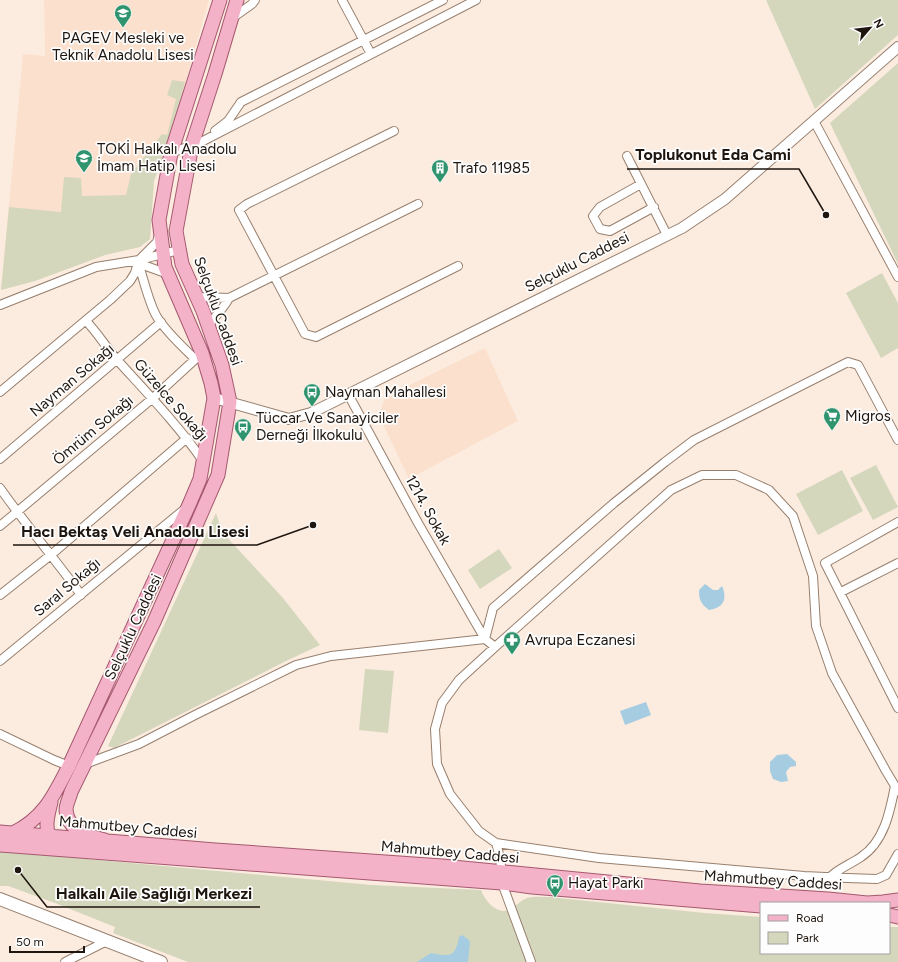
<svg xmlns="http://www.w3.org/2000/svg" width="898" height="962" viewBox="0 0 898 962" font-family="Figtree,sans-serif">
	<style>
		.built { fill: #fbe1cd }
		.green { fill: #d4d7bc }
		.water { fill: #a5cce1 }
		.lines { fill: none; stroke-linecap: round; stroke-linejoin: round }
		.minor-casing { stroke: #977f6d; stroke-width: 10 }
		.tertiary-casing { stroke: #977f6d; stroke-width: 12 }
		.secondary-casing { stroke: #977f6d; stroke-width: 14 }
		.primary-casing { stroke: #a5596f; stroke-width: 15 }
		.minor { stroke: #fff; stroke-width: 8 }
		.tertiary { stroke: #fff; stroke-width: 10 }
		.secondary { stroke: #fff; stroke-width: 12 }
		.primary { stroke: #f4b2c8; stroke-width: 13 }
		.labels { text-anchor: middle; stroke-width: 3.5; stroke-linejoin: round; paint-order: stroke }
		.poi-label { font-size: 15px; fill: #1e150e; stroke: #fdfdfd; text-anchor: start }
		.street-label { font-size: 15px; fill: #1e150e; stroke: #fdfdfd }
		.leader { fill: none; stroke: #1e150e; stroke-width: 1.5 }
		.callout-dot { fill: #1e150e; stroke: #fdfdfd; stroke-width: 1.5 }
		.callout-label { font-size: 16px; text-anchor: middle; font-weight: bold; fill: #1e150e; stroke: #fdfdfd; stroke-width: 3.5; stroke-linejoin: round; paint-order: stroke }
	</style>
	<rect width="100%" height="100%" fill="#fcece0"/>
	<path class="built" d="M 44,0 L 209,0 L 169,140 L 154,181 L 150,239 L 140,247 L 105,255 L 35,281 L 1,290 L 23,54 L 45,56 Z
		M 485,348 L 518,421 L 409,479 L 379,416 L 385,397 Z"/>
	<path class="green" d="M 766,0 L 898,0 L 898,35 L 815,109 Z
		M 898,63 L 898,264 L 830,123 Z
		M 172,80 L 185,82 L 169,140 L 154,181 L 150,239 L 140,247 L 105,255 L 35,281 L 1,290 L 9,207 L 61,212 L 64,177 L 81,178 L 82,196 L 126,195 L 131,174 L 162,134 L 167,135 L 176,99 L 167,95 Z
		M 882,273 L 898,303 L 898,348 L 881,358 L 846,293 Z
		M 876,465 L 898,507 L 873,520 L 850,478 Z
		M 842,470 L 863,511 L 818,535 L 796,494 Z
		M 216,513 L 222,532 L 283,598 L 320,645 L 286,661 L 114,748 L 108,746 Z
		M 499,549 L 512,568 L 480,589 L 468,570 Z
		M 365,669 L 394,671 L 388,733 L 359,730 Z
		M 0,851 L 372,885 L 481,890 C 484,899 496,915 509,910 C 516,906 520,901 527,898 C 534,896 542,897 549,897 L 705,913 L 761,917 L 761,953 L 889,953 L 889,927 L 898,927 L 898,962 L 188,962 L 113,933 L 115,927 L 55,903 L 8,886 L 0,886 Z"/>
	<path class="water" d="M 705,584 L 713,590 L 718,590 L 722,586 C 728,600 723,608 709,610 C 701,604 699,600 699,590 Z
		M 646,702 L 651,715 L 625,725 L 620,711 Z
		M 787,754 L 796,762 L 796,766 L 790,767 L 786,772 L 788,781 L 781,782 L 773,779 L 770,771 L 770,762 L 777,755 Z
		M 462,935 L 468,939 L 470,942 L 468,962 L 417,962 L 431,953 C 449,956 455,959 459,937 Z"/>
	<g class="lines">
		<g class="minor-casing">
			<path id="minor" d="M 342,0 L 371,54
				M 231,19 L 252,4 L 255,0
				M 814,121 L 898,277
				M 215,131 L 228,121 L 241,102 L 443,0
				M 394,131 L 247,204 L 239,210 L 305,334 L 316,337 L 458,266
				M 171,153 L 203,141 L 476,0
				M 627,156 L 667,235
				M 641,184 L 600,207 L 593,216 L 600,229 L 610,231 L 654,207
				M 141,258 L 157,242 L 159,235
				M 139,260 L 146,266 L 168,274
				M 138,262 C 143,277 149,304 157,317 C 167,333 182,346 195,359
				M 196,295 L 201,297 L 229,298 L 418,204
				M 0,305 L 96,267 L 139,260 L 179,250
				M 86,321 C 98,333 107,349 119,362 C 148,394 178,425 203,461
				M 208,326 C 215,316 224,308 229,298
				M 0,392 L 110,300 L 130,281 L 135,273 L 138,263
				M 898,440 L 858,365 L 848,362 L 694,440 L 665,462 L 614,503 L 493,608 L 485,639 L 495,647 L 459,680 L 442,703 L 435,729 L 437,764 L 450,794 L 479,831 L 496,843 L 599,858 L 804,876 L 847,878 L 877,879 L 886,875 L 898,854
				M 0,459 L 161,322
				M 0,488 C 26,525 55,559 81,595
				M 898,522 L 825,563 L 898,708
				M 0,526 L 153,398 L 202,353
				M 841,592 L 898,563
				M 0,595 L 52,554 L 187,438
				M 495,647 L 671,490 L 702,475 L 736,475 L 769,490 L 793,516 L 813,576 L 816,626 L 832,673 L 886,771 L 898,791
				M 0,661 L 186,508
				M 0,734 L 54,760 L 69,766
				M 85,764 L 139,744 L 195,715 L 296,665 L 331,656 L 485,639 L 418,523 L 348,394
				M 496,843 L 499,854 L 502,872
				M 830,877 C 839,868 851,864 861,857 C 884,842 890,812 895,786
				M 502,883 L 531,962
				M 65,962 L 107,941"/>
		</g>
		<g class="tertiary-casing">
			<path id="tertiary" d="M 214,398 L 289,419 L 311,413 L 682,228 L 725,199 L 898,47"/>
		</g>
		<g class="secondary-casing">
			<path id="secondary" d="M 0,899 L 161,962"/>
		</g>
		<g class="primary-casing">
			<path id="primary" d="M 51,802 C 47,820 44,826 52,843
				M 0,832 L 215,850 L 442,866 L 700,891 L 828,899 L 867,903 L 883,902 L 898,900
				M 13,833 C 44,818 54,795 69,766 L 189,505 L 200,479 L 214,398 L 211,383 L 202,353 L 165,267 L 159,220 L 171,153 L 220,0
				M 105,840 C 88,836 68,831 66,810 C 66,804 70,797 71,792 L 154,622 L 218,475 L 230,402 L 222,365 L 203,311 L 182,264 L 176,231 L 192,145 L 215,74 L 237,0
				M 0,845 L 502,883 L 532,887 L 761,906
				M 889,915 L 898,917"/>
		</g>
		<use href="#minor" class="minor"/>
		<use href="#tertiary" class="tertiary"/>
		<use href="#secondary" class="secondary"/>
		<use href="#primary" class="primary"/>
	</g>
	<defs>
		<g id="school-pin" transform="scale(0.9)"><path d="M0 17L-7.5 6A9.5 9.5 0 1 1 7.5 6Z" fill="#2f936e" stroke="#fdfdfd"/><path d="M0-5L7-2L0 1L-7-2ZM-4 1L0 2.5L4 1V4Q0 6-4 4Z" fill="#fff"/></g>
		<g id="building-pin" transform="scale(0.9)"><path d="M0 17L-7.5 6A9.5 9.5 0 1 1 7.5 6Z" fill="#2f936e" stroke="#fdfdfd"/><path d="M-4-6H4V6H1V3H-1V6H-4ZM-2.5-4.3h1.7v1.8h-1.7ZM.8-4.3h1.7v1.8H.8ZM-2.5-1h1.7V.8h-1.7ZM.8-1h1.7V.8H.8Z" fill="#fff"/></g>
		<g id="bus-pin" transform="scale(0.9)"><path d="M0 17L-7.5 6A9.5 9.5 0 1 1 7.5 6Z" fill="#2f936e" stroke="#fdfdfd"/><path d="M-5-6H5V4H4V6H2V4H-2V6H-4V4H-5ZM-3.5-4V0h7V-4ZM-3.5 1.2v1.5H-2V1.2ZM2 1.2v1.5H3.5V1.2Z" fill="#fff"/></g>
		<g id="supermarket-pin" transform="scale(0.9)"><path d="M0 17L-7.5 6A9.5 9.5 0 1 1 7.5 6Z" fill="#2f936e" stroke="#fdfdfd"/><path d="M-6-5.5h2.5l.6 2H6L4.5 2H-2.5L-4.4-4H-6ZM-1.5 3.2a1.3 1.3 0 1 0 .1 0ZM3 3.2a1.3 1.3 0 1 0 .1 0Z" fill="#fff"/></g>
		<g id="pharmacy-pin" transform="scale(0.9)"><path d="M0 17L-7.5 6A9.5 9.5 0 1 1 7.5 6Z" fill="#2f936e" stroke="#fdfdfd"/><path d="M-2-6h4v4h4v4h-4v4h-4v-4h-4v-4h4Z" fill="#fff"/></g>
	</defs>
	<g fill-rule="evenodd">
		<use href="#school-pin" x="123" y="13"/>
		<use href="#school-pin" x="84" y="158"/>
		<use href="#building-pin" x="440" y="168"/>
		<use href="#bus-pin" x="312" y="392"/>
		<use href="#supermarket-pin" x="832" y="416"/>
		<use href="#bus-pin" x="243" y="427"/>
		<use href="#pharmacy-pin" x="512" y="640"/>
		<use href="#bus-pin" x="555" y="883"/>
	</g>
	<g class="labels">
		<g class="poi-label">
			<text x="123" y="43" text-anchor="middle">PAGEV Mesleki ve<tspan x="123" dy="17">Teknik Anadolu Lisesi</tspan></text>
			<text x="97" y="154">TOKİ Halkalı Anadolu<tspan x="97" dy="17">İmam Hatip Lisesi</tspan></text>
			<text x="453" y="173">Trafo 11985</text>
			<text x="325" y="397">Nayman Mahallesi</text>
			<text x="845" y="421">Migros</text>
			<text x="256" y="423">Tüccar Ve Sanayiciler<tspan x="256" dy="17">Derneği İlkokulu</tspan></text>
			<text x="525" y="645">Avrupa Eczanesi</text>
			<text x="568" y="888">Hayat Parkı</text>
		</g>
		<g class="street-label">
			<text transform="translate(577 262) rotate(-27)" y="5">Selçuklu Caddesi</text>
			<text transform="translate(218 311) rotate(70)" y="5">Selçuklu Caddesi</text>
			<text transform="translate(72 380) rotate(-40)" y="5">Nayman Sokağı</text>
			<text transform="translate(171 400) rotate(49)" y="5">Güzelce Sokağı</text>
			<text transform="translate(93 430) rotate(-40)" y="5">Ömrüm Sokağı</text>
			<text transform="translate(428 510) rotate(61)" y="5">1214. Sokak</text>
			<text transform="translate(67 587) rotate(-40)" y="5">Saral Sokağı</text>
			<text transform="translate(133 627) rotate(-65)" y="5">Selçuklu Caddesi</text>
			<text transform="translate(128 827) rotate(5)" y="5">Mahmutbey Caddesi</text>
			<text transform="translate(450 852) rotate(5)" y="5">Mahmutbey Caddesi</text>
			<text transform="translate(773 880) rotate(4)" y="5">Mahmutbey Caddesi</text>
		</g>
	</g>
	<path class="leader" d="M826 215L799 169H627M313 525L257 545H13M18 870L47 907H260"/>
	<g class="callout-dot">
		<circle cx="826" cy="215" r="4"/>
		<circle cx="313" cy="525" r="4"/>
		<circle cx="18" cy="870" r="4"/>
	</g>
	<g class="callout-label">
		<text x="713" y="160">Toplukonut Eda Cami</text>
		<text x="135" y="537">Hacı Bektaş Veli Anadolu Lisesi</text>
		<text x="154" y="899">Halkalı Aile Sağlığı Merkezi</text>
	</g>
	<rect x="760" y="902" width="130" height="52" fill="#fdfdfd" stroke="#a4a09d"/>
	<rect x="768" y="915" width="20" height="6" fill="#f4b2c8" stroke="#a4a09d"/>
	<text x="796" y="922" font-size="12" fill="#1e150e">Road</text>
	<rect x="768" y="932" width="20" height="12" fill="#d4d7bc" stroke="#a4a09d"/>
	<text x="796" y="942" font-size="12" fill="#1e150e">Park</text>
	<g transform="translate(870 28) rotate(62)" stroke="#fdfdfd" stroke-width="3" paint-order="stroke">
	<path d="M0-3L7 15L0 10L-7 15Z" fill="#1e150e"/>
	<text y="-6" font-size="11" font-weight="bold" text-anchor="middle" fill="#1e150e">N</text>
	</g>
	<path d="M10 946v6h74v-6" fill="none" stroke="#1e150e" stroke-width="2"/>
	<text x="16" y="946" font-size="12" fill="#1e150e" stroke="#fdfdfd" stroke-width="3" paint-order="stroke">50 m</text>
</svg>
